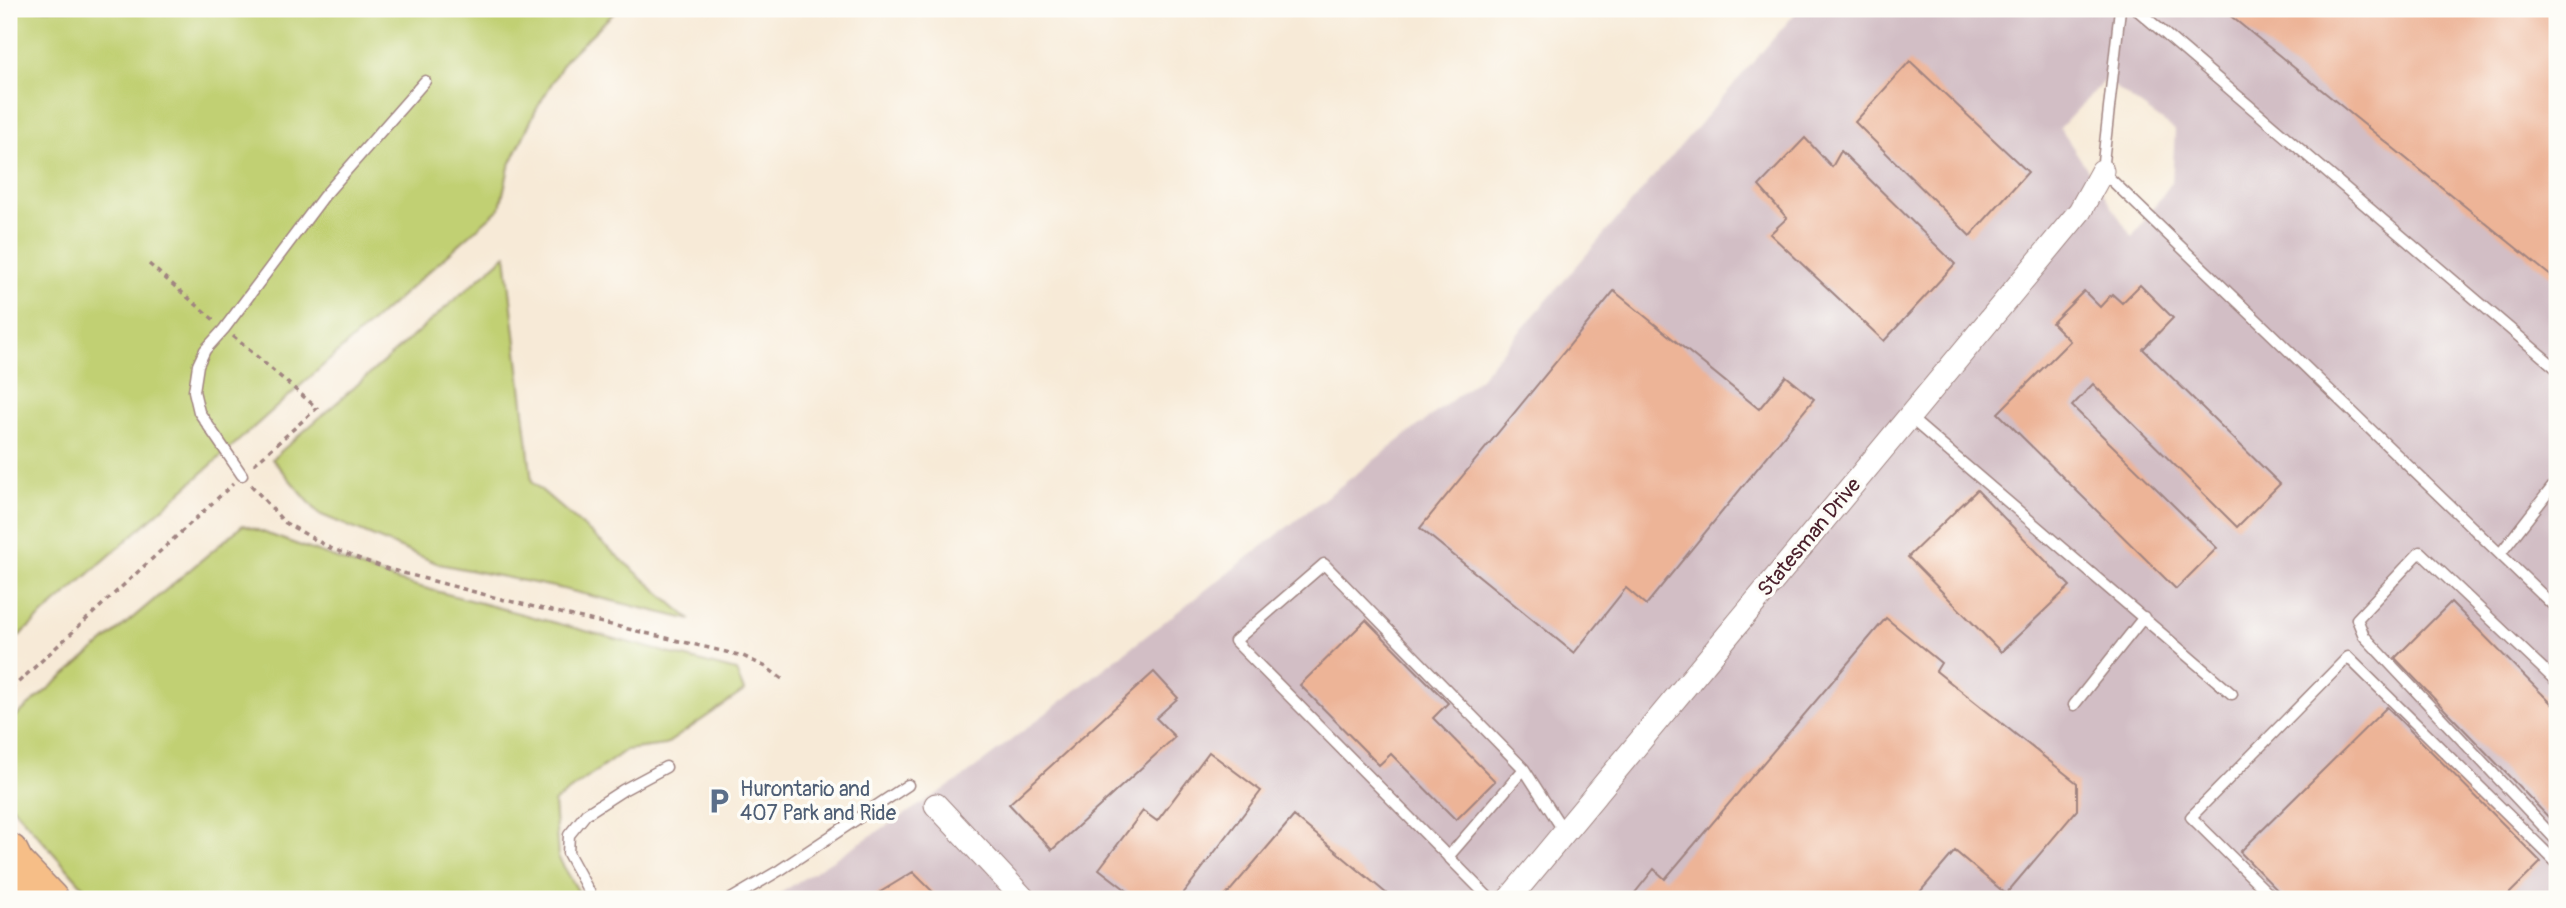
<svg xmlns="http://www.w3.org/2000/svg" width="2566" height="908" viewBox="0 0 2566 908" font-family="Pangolin,sans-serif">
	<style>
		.industrial { fill: #d2bec5; fill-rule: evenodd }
		.green { fill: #c1d073; stroke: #86784f; stroke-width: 2 }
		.building { fill: #edb497 }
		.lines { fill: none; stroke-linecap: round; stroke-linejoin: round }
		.service-casing { stroke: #a08481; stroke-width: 13 }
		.minor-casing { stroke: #a08481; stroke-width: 25 }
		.primary-casing { stroke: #a08481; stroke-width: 38 }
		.motorway-casing { stroke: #a08481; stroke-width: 41 }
		.path { stroke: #a08481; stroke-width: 3.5; stroke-dasharray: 5 5; stroke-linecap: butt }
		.service { stroke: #fff; stroke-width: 10 }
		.minor { stroke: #fff; stroke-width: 23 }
		.primary { stroke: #f6be87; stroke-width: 35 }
		.motorway { stroke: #f6be87; stroke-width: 38 }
		.labels { text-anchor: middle; stroke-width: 7; stroke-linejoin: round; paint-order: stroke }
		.street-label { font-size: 21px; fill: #4a1f2b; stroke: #fdfcf7 }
		.service-label { font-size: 21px; fill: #4e5e75; stroke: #fdfcf7; text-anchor: start }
	</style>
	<rect width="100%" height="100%" fill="#fdfcf7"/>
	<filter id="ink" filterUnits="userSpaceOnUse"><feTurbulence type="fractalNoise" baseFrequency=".0143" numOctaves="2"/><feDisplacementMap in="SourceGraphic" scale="14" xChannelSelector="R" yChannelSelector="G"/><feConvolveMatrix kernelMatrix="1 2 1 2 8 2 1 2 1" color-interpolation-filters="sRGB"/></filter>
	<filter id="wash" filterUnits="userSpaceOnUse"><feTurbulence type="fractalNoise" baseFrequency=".00686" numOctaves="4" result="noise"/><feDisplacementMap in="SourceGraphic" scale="28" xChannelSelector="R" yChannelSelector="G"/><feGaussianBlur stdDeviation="1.57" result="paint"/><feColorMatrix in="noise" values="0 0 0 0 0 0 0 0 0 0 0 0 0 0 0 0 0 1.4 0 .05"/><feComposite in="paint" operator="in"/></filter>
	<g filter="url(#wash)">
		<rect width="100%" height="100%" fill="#f7ead7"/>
		<path class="industrial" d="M 1799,9 L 2557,9 L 2557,899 L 771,899 L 962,778 L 1478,380 ZM 2105,80 L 2175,130 L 2172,182 L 2132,237 L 2060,128 Z"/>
		<path class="green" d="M 9,9 L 618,9 L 566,59 L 536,110 L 509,167 L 500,208 L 9,645 Z
			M 506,255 L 532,482 L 691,620 L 559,588 L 439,564 L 319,514 L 272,459 Z
			M 243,525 L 398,581 L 736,671 L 744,691 L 665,745 L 626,750 L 554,802 L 558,857 L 583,899 L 94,899 L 9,803 L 9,722 Z"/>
		<g id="blocks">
			<path class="building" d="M 2222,9 L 2557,9 L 2557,281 Z
				M 1910,61 L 2028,172 L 1970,236 L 1855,122 Z
				M 1805,138 L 1832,167 L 1841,151 L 1955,264 L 1884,341 L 1770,234 L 1787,218 L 1759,186 Z
				M 2140,285 L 2173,318 L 2143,349 L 2280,484 L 2237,527 L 2093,384 L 2072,406 L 2217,548 L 2176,589 L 1998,413 L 2070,341 L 2052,323 L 2084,291 L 2100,307 L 2112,294 L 2122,303 Z
				M 1614,291 L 1759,409 L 1786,376 L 1814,399 L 1646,605 L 1626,588 L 1574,653 L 1420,528 Z
				M 1977,490 L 2070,586 L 2001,652 L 1908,557 Z
				M 2451,602 L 2557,709 L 2557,826 L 2395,658 Z
				M 1886,618 L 1941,663 L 1936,671 L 2077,783 L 2077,810 L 2006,894 L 1955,851 L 1914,899 L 1630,899 L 1654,869 L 1665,879 Z
				M 1366,620 L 1448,703 L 1433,718 L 1495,781 L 1456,820 L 1391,754 L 1379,765 L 1300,685 Z
				M 1154,672 L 1178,698 L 1156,718 L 1175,737 L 1052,850 L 1009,804 Z
				M 2387,707 L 2541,862 L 2504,899 L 2286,899 L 2240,852 Z
				M 1209,752 L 1261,791 L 1179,899 L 1138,899 L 1099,869 L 1143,811 L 1157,821 Z
				M 1294,816 L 1393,899 L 1223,899 Z
				M 913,872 L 940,899 L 869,899 Z"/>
		</g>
	</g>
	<g filter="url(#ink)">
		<use href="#blocks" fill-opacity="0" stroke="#a08481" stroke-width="2"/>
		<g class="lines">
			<g class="service-casing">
				<path id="service" d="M 2120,9 L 2102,171 L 2557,609
					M 2136,9 L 2557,369
					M 1909,417 L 2232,694
					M 242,475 L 199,412 L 194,391 L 198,365 L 205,350 L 224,329 L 324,196 L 425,81
					M 2500,554 L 2557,481
					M 2557,682 L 2420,552 L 2357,619 L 2364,636 L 2557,841
					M 2074,705 L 2144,617
					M 1448,857 L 1524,769
					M 593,899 L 568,853 L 569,835 L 586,814 L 623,790 L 666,767
					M 731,899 L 780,870 L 908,785
					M 1490,899 L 1235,641 L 1324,564 L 1524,769 L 1565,833
					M 2274,899 L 2191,817 L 2348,657 L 2557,863"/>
			</g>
			<g class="minor-casing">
				<path id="minor" d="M 936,805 L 1024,899
					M 1509,899 L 2080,211 L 2102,171"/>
			</g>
			<g class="primary-casing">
				<path id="primary" d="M 9,856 L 50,899"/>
			</g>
			<g class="motorway-casing">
				<path id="motorway" d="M 9,853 L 13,861"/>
			</g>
			<path class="path" d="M 149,264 L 214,320
				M 233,336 L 317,408 L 251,467
				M 251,485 L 284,522 L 330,548 L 388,569 L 505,600 L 743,656 L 766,667 L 785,681
				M 11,689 L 233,484"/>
			<use href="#service" class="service"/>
			<use href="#minor" class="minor"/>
			<use href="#primary" class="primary"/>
			<use href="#motorway" class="motorway"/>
		</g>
	</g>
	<defs>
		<g id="parking-bare" transform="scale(2.1)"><path d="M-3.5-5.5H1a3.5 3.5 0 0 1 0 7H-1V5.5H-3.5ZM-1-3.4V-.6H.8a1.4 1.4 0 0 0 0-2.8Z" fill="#5c6f8a" stroke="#fdfcf7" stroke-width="2.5" paint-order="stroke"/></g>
	</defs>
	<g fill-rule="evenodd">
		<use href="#parking-bare" x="719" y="801"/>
	</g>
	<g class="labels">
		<g class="street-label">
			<text transform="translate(1809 537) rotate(-50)" y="7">Statesman Drive</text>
		</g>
		<g class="service-label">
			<text x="740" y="796">Hurontario and<tspan x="740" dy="24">407 Park and Ride</tspan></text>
		</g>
	</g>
	<rect width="2566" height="908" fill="none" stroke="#fdfcf7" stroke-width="35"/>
</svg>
